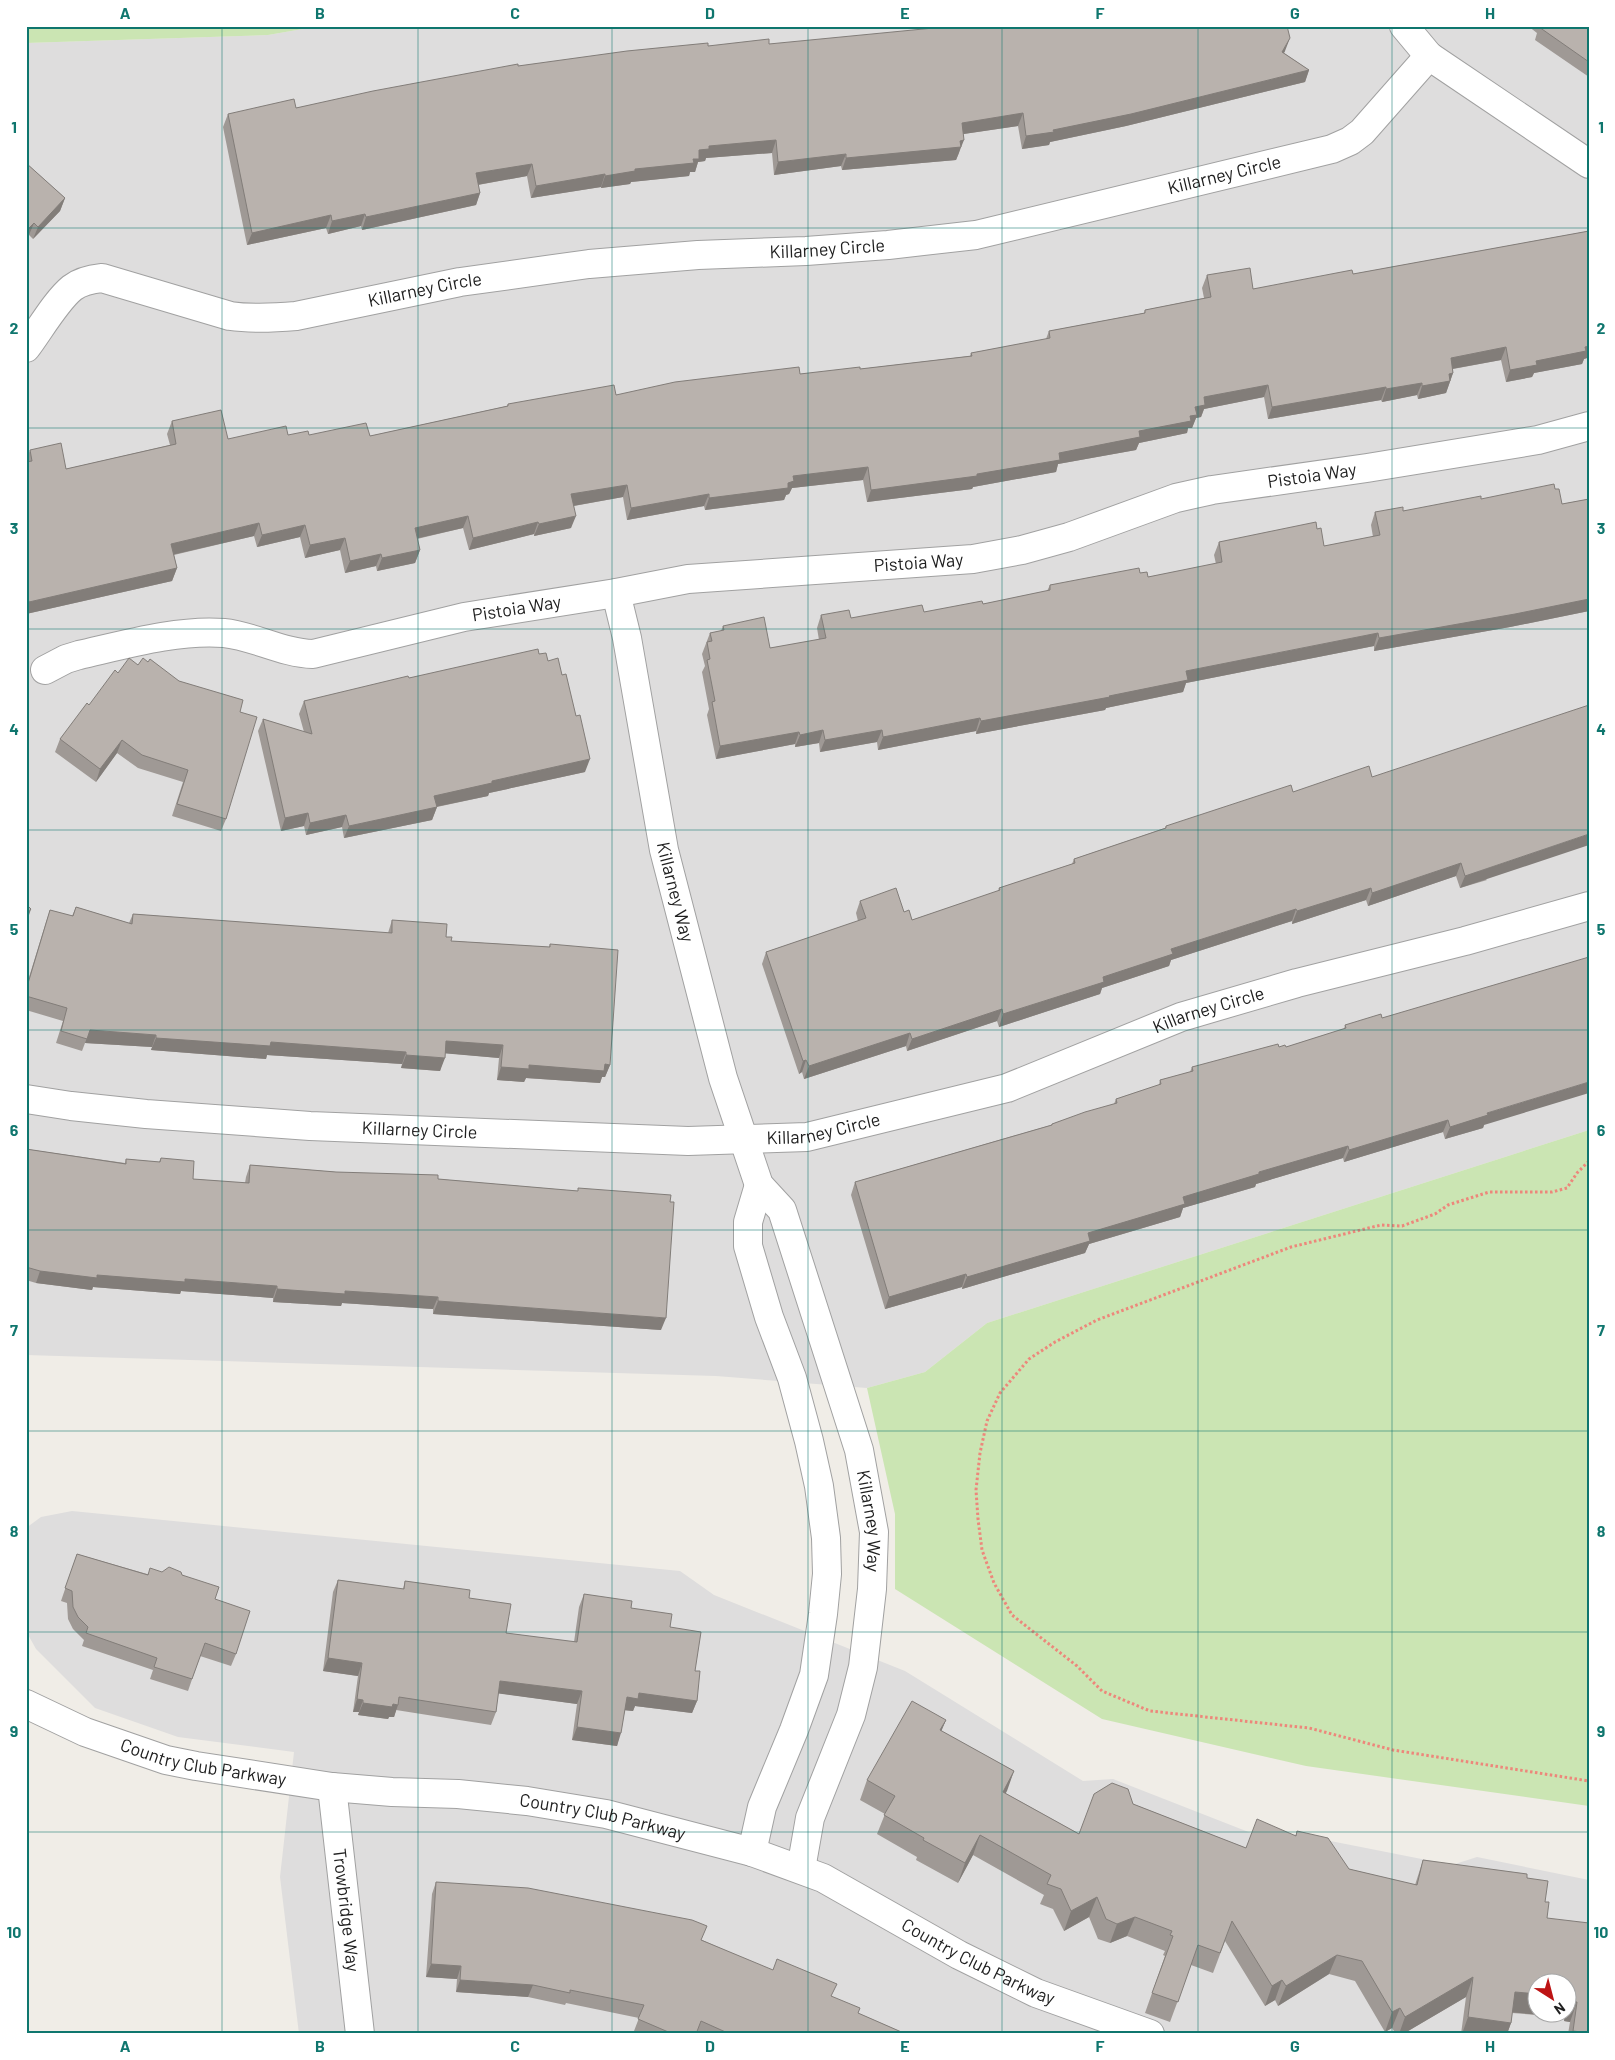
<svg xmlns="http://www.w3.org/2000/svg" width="1615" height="2060" viewBox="0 0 1615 2060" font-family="Barlow,sans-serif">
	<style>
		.residential { fill: #dedddd; fill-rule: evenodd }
		.grass { fill: #cbe5b3 }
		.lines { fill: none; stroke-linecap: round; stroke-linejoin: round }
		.minor-casing { stroke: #a1a1a1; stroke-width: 30 }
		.path { stroke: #ed877b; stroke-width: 3; stroke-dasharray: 2.5 2.5; stroke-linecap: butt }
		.minor { stroke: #fff; stroke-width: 28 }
		.wall { fill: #9f9995; fill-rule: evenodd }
		.shaded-wall { fill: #827d79 }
		.building { fill: #b9b2ad; stroke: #827d79 }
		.grid { fill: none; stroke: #0f766e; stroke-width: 1; stroke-opacity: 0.55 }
		.labels { text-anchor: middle; stroke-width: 4; stroke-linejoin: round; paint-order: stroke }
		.street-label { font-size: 18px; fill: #202020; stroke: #fff }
		.neatline { fill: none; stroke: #0f766e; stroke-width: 2 }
		.grid-label { font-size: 16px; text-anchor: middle; font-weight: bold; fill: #0f766e }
	</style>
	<rect width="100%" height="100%" fill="#f0ede7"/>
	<path class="residential" d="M 320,26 L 1589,26 L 1589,1130 L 987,1323 L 925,1372 L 867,1388 L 716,1376 L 26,1355 L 26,43 L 268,35 Z
		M 72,1511 L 680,1571 L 714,1595 L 905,1671 L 1083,1781 L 1113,1779 L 1269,1840 L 1295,1834 L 1452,1865 L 1477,1857 L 1589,1880 L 1589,2034 L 299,2034 L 280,1877 L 294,1752 L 178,1737 L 95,1708 L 36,1649 L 26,1631 L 26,1528 L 41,1517 ZM 1538,1982 L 1568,1982 L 1568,2012 L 1538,2012 Z"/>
	<path class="grass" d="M 26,26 L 320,26 L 268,35 L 26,43 Z
		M 1589,1130 L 1589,1806 L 1306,1766 L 1102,1719 L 895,1589 L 895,1514 L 867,1388 L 925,1372 L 987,1323 Z"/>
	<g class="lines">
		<g class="minor-casing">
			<g id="minor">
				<path d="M 1404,26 L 1429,56"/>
				<path id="s1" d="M 26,348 C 39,331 56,301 72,288 C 81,281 92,279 102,278 L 230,316 C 252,319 273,318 296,316 L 460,282 L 589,264 L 698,255 L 806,251 L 888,245 L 976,235 L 1332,149 L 1350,141 L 1362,132 L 1429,56 L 1589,164"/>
				<path id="s2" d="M 616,593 L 627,638 L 664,850 L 723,1078 L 759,1185 L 782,1210 L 859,1450 L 874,1532 L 872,1589 L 863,1667 L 851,1715 L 810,1818 L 801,1869"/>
				<path id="s3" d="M 45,670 L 66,659 L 79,655 C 123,645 179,629 224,633 C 254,636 282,653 313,654 L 464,617 L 616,593 L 688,579 L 973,559 L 1022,550 L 1069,537 L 1176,498 L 1212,490 L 1367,468 L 1538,440 L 1589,426"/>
				<path id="s4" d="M 26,1099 L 71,1106 L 146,1114 L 310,1126 L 688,1141 L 807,1137 L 1007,1088 L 1181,1017 L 1297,983 L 1465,941 L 1589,906"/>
				<path id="s5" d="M 26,1704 L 85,1732 L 166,1760 L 196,1766 L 332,1787 L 392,1792 L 458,1794 L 527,1801 L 606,1814 L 752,1852 L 823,1878 L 959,1955 L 1036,1993 L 1150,2034"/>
				<path id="s6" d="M 332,1787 L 360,2034"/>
				<path d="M 752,1852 L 762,1807 L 794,1730 L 814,1675 L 823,1614 L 827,1574 L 826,1538 L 819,1486 L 809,1441 L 792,1378 L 769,1317 L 748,1246 L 748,1222 L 759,1185"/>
			</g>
		</g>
		<path class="path" d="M 1589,1161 L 1577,1173 L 1567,1188 L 1552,1192 L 1489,1192 L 1448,1205 L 1435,1214 L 1402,1226 L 1381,1225 L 1291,1247 L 1097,1320 L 1055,1342 L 1029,1359 L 1000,1393 L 987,1421 L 980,1453 L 976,1490 L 978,1519 L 982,1550 L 994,1583 L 1012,1615 L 1077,1666 L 1102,1691 L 1150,1711 L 1309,1728 L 1393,1750 L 1589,1781"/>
		<use href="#minor" class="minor"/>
	</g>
	<path class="wall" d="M 1528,26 L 1589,26 L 1589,77 L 1535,40 L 1537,33 Z
		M 769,44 L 1285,51 L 1284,53 L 1309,70 L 1305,82 L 1126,126 L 1050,142 L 1049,145 L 1022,149 L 1018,126 L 963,134 L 959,153 L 956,160 L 842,170 L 841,166 L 774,175 L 772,153 L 706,158 L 705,161 L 698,162 L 695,172 L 690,172 L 689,176 L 631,182 L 630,184 L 601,188 L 601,187 L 531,198 L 527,176 L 478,185 L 480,193 L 476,205 L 362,230 L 361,226 L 328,234 L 326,228 L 247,245 L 223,127 L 228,114 L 296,108 L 518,66 L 708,46 Z
		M 26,163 L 65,198 L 60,211 L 33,239 L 29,235 Z
		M 1589,231 L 1589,355 L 1587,358 L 1584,359 L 1582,364 L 1534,373 L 1532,377 L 1506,382 L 1501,360 L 1453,369 L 1453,373 L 1446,393 L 1418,399 L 1417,395 L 1382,402 L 1381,400 L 1268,419 L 1264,397 L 1204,409 L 1201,417 L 1196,418 L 1192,428 L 1188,428 L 1187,433 L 1139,443 L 1136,450 L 1058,464 L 1056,472 L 973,487 L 972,489 L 867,502 L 863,480 L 792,488 L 789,494 L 786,495 L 784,500 L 705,510 L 704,506 L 627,520 L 623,497 L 574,506 L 571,528 L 534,536 L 534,534 L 469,550 L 463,528 L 417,539 L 420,550 L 415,563 L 377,571 L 376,566 L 345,573 L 340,550 L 305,558 L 300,537 L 257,547 L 254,536 L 174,555 L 177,568 L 172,581 L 26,614 L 26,461 L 30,450 L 66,469 L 170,445 L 167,434 L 172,421 L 228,439 L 288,435 L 370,436 L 507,406 L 508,404 L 616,395 L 800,374 L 860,369 L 970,356 L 971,353 L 1046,339 L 1049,331 L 1144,313 L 1145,310 L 1204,298 L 1202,288 L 1207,275 L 1253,289 L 1353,274 Z
		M 1555,489 L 1562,504 L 1589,499 L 1589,611 L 1510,627 L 1374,651 L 1374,646 L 1186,683 L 1183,692 L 1106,708 L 1105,710 L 976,734 L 976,731 L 878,750 L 877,742 L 820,752 L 819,743 L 795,747 L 795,744 L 716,759 L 707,715 L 709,709 L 702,672 L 705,666 L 702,654 L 710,633 L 721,631 L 723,626 L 770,648 L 819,640 L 817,628 L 821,615 L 851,618 L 924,612 L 983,604 L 1047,591 L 1050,585 L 1140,573 L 1148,577 L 1216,564 L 1214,555 L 1219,542 L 1317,529 L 1324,546 L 1373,537 L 1371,525 L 1375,512 L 1403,511 Z
		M 539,654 L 548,661 L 585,772 L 489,793 L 488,796 L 437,807 L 432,820 L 344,838 L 342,827 L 306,835 L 304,826 L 281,831 L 258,731 L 263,719 L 304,732 L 299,714 L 304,701 L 409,678 Z
		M 148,662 L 179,681 L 240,712 L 226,819 L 221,831 L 172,816 L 183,782 L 138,768 L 117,753 L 96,782 L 55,752 L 60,739 L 118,673 L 138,665 Z
		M 1372,777 L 1487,880 L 1460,888 L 1456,876 L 1368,906 L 1366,900 L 1292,924 L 1292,921 L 1171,960 L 1169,966 L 1102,988 L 1100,994 L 999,1027 L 997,1021 L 907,1051 L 906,1046 L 804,1079 L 802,1072 L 799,1074 L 762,964 L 766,952 L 858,921 L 856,913 L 860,901 L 904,912 L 912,920 L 998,891 L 999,888 L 1072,864 L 1074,859 L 1165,828 L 1166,826 L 1293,792 Z
		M 76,907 L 129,923 L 133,914 L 388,933 L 392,920 L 446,937 L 451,941 L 549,947 L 550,944 L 610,1065 L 605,1077 L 602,1077 L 600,1083 L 526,1078 L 524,1082 L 497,1080 L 499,1058 L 445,1053 L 440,1071 L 401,1068 L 402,1064 L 267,1055 L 266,1059 L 151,1050 L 152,1047 L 85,1043 L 82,1051 L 56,1043 L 63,1021 L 26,1010 L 26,987 L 46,922 L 50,910 L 72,916 Z
		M 1382,1018 L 1484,1125 L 1483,1128 L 1445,1139 L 1443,1132 L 1344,1162 L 1343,1158 L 1256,1184 L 1255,1187 L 1183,1208 L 1180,1217 L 1089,1244 L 1085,1253 L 962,1289 L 962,1287 L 885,1309 L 851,1195 L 855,1182 L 1051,1125 L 1052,1124 L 1114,1104 L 1116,1099 L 1159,1085 L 1160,1080 L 1190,1072 L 1192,1067 L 1279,1047 L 1286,1047 L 1344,1029 L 1345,1025 Z
		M 26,1149 L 125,1163 L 126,1159 L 159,1162 L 161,1158 L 193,1179 L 245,1183 L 246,1177 L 250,1165 L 336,1172 L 438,1179 L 578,1191 L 578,1188 L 661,1330 L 433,1314 L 433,1309 L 342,1303 L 341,1306 L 273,1302 L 273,1298 L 181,1291 L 180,1294 L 93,1287 L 92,1290 L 36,1283 L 26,1280 Z
		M 77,1554 L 147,1574 L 162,1572 L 182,1575 L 215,1599 L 236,1654 L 231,1666 L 200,1656 L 188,1691 L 150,1679 L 153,1670 L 82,1646 L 84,1640 L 73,1629 L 68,1619 L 67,1603 L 61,1601 Z
		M 338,1580 L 403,1589 L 405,1581 L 469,1598 L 506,1633 L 574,1642 L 579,1607 L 584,1594 L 631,1608 L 670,1627 L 695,1671 L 697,1701 L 692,1713 L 635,1706 L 633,1711 L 625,1710 L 617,1746 L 572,1740 L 577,1704 L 498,1693 L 496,1712 L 491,1725 L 396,1710 L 394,1717 L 389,1717 L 388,1719 L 358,1715 L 359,1712 L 353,1712 L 358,1676 L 323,1671 L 333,1592 Z
		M 946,1720 L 941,1731 L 1014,1771 L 1005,1793 L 1079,1834 L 1133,1804 L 1246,1848 L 1296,1835 L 1297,1831 L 1349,1869 L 1415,1885 L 1423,1860 L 1527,1878 L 1545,1902 L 1547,1918 L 1589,2034 L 1568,2034 L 1570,2022 L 1564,2021 L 1564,2017 L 1512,2013 L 1511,2023 L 1507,2034 L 1461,2034 L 1466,1997 L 1403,2034 L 1396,2034 L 1392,2028 L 1385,2032 L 1355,1981 L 1329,1974 L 1278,2006 L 1275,2000 L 1265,2006 L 1225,1941 L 1213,1973 L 1191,1965 L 1170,2022 L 1145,2013 L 1165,1956 L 1163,1955 L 1165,1951 L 1127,1936 L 1110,1943 L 1098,1939 L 1089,1917 L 1064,1931 L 1053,1909 L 1040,1904 L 1044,1895 L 973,1855 L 958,1883 L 916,1860 L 917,1857 L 877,1834 L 885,1814 L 860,1800 L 867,1780 ZM 1568,1982 L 1568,2012 L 1538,2012 Z
		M 436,1882 L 702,1940 L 832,1997 L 858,2013 L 906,2034 L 639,2034 L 634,2031 L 639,2018 L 566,2003 L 565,2005 L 528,1997 L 456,1992 L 457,1979 L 426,1977 L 432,1894 Z"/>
	<path class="shaded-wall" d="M 1290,38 L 1285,51 L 1277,65 L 1282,52 Z
		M 1309,70 L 1305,82 L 1126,126 L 1050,142 L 1049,145 L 1022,149 L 1026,136 Z
		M 1023,113 L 1018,126 L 957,135 L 962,123 Z
		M 776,140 L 772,153 L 706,158 L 705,161 L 698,162 L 695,172 L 690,172 L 689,176 L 631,182 L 630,184 L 601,188 L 605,176 L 635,169 L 693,159 L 699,150 L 709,146 Z
		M 964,140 L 956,160 L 842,170 L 846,158 Z
		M 846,154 L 841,166 L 774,175 L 778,162 Z
		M 532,164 L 527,176 L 471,186 L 476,173 Z
		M 605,174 L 601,187 L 531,198 L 536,186 Z
		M 480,193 L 476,205 L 362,230 L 366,217 Z
		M 65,198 L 60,211 L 33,239 L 38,227 Z
		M 365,214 L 361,226 L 328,234 L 332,221 Z
		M 331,215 L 326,228 L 247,245 L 252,233 Z
		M 34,223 L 29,235 L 26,238 L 26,231 Z
		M 1589,341 L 1589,355 L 1587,358 L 1584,359 L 1582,364 L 1534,373 L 1532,377 L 1506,382 L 1510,370 Z
		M 1506,347 L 1501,360 L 1446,370 L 1451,358 Z
		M 1453,373 L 1446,393 L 1418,399 L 1422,386 L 1449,374 Z
		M 1422,383 L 1417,395 L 1382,402 L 1386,389 Z
		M 1268,385 L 1264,397 L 1204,409 L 1201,417 L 1196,418 L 1192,428 L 1188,428 L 1187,433 L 1139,443 L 1136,450 L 1058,464 L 1056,472 L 973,487 L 972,489 L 867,502 L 871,490 L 977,474 L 1059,453 L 1139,431 L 1195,407 L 1204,397 Z
		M 1386,387 L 1381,400 L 1268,419 L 1272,407 Z
		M 868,467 L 863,480 L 792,488 L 789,494 L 786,495 L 784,500 L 705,510 L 709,498 L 788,483 L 793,476 Z
		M 627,485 L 623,497 L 567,507 L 571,494 Z
		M 709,494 L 704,506 L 627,520 L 631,508 Z
		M 468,516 L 463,528 L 410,540 L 415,528 Z
		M 576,516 L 571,528 L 534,536 L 539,524 Z
		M 538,522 L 534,534 L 469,550 L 473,538 Z
		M 259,523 L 254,536 L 167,556 L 171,544 Z
		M 305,525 L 300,537 L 257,547 L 262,535 Z
		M 345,538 L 340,550 L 305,558 L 310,545 Z
		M 420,550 L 415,563 L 377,571 L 382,558 Z
		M 381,554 L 376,566 L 345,573 L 350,561 Z
		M 177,568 L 172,581 L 26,614 L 26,609 L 29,602 Z
		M 1589,599 L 1589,611 L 1510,627 L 1374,651 L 1379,638 Z
		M 1378,633 L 1374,646 L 1186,683 L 1183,692 L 1106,708 L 1105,710 L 976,734 L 981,721 L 1109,696 L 1186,671 Z
		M 980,718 L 976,731 L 878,750 L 883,737 Z
		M 823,730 L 819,743 L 795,747 L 800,735 Z
		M 882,730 L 877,742 L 820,752 L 825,740 Z
		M 799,732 L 795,744 L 716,759 L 720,746 Z
		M 122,740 L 117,753 L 96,782 L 100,769 Z
		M 590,759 L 585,772 L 489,793 L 488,796 L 430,808 L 434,796 L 492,781 Z
		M 437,807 L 432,820 L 344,838 L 349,826 Z
		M 308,813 L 304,826 L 281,831 L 285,818 Z
		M 346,815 L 342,827 L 306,835 L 310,823 Z
		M 1589,834 L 1589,845 L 1460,888 L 1465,876 Z
		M 1461,863 L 1456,876 L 1368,906 L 1372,893 Z
		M 1371,888 L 1366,900 L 1292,924 L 1297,911 Z
		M 31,909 L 27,921 L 26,922 L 26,915 Z
		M 1296,909 L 1292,921 L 1171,960 L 1169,966 L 1102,988 L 1100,994 L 999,1027 L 1003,1014 L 1103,977 L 1171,949 Z
		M 1002,1009 L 997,1021 L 907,1051 L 912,1039 Z
		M 90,1030 L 156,1035 L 152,1047 L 85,1043 Z
		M 910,1033 L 906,1046 L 804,1079 L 809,1066 Z
		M 156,1038 L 271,1042 L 406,1052 L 402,1064 L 267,1055 L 266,1059 L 151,1050 Z
		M 446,1041 L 503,1045 L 499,1058 L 441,1053 Z
		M 406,1055 L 445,1058 L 440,1071 L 401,1068 Z
		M 806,1060 L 802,1072 L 799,1074 L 803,1061 Z
		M 529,1065 L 605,1064 L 610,1065 L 605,1077 L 602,1077 L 600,1083 L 526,1078 L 524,1082 L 497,1080 L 501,1067 Z
		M 1589,1082 L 1589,1093 L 1484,1125 L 1483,1128 L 1445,1139 L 1450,1127 L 1487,1113 Z
		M 1448,1120 L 1443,1132 L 1344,1162 L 1349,1150 Z
		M 1348,1146 L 1343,1158 L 1256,1184 L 1255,1187 L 1183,1208 L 1180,1217 L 1089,1244 L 1085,1253 L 962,1289 L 967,1277 L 1088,1233 L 1183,1197 L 1259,1172 Z
		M 40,1271 L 185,1279 L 277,1286 L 273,1298 L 181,1291 L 180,1294 L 93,1287 L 92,1290 L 36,1283 Z
		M 966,1274 L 962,1287 L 885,1309 L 889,1297 Z
		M 277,1289 L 345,1291 L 438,1297 L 433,1309 L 342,1303 L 341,1306 L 273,1302 Z
		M 438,1301 L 666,1318 L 661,1330 L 433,1314 Z
		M 328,1658 L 362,1663 L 358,1676 L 323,1671 Z
		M 500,1681 L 582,1691 L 577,1704 L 495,1693 Z
		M 639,1693 L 697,1701 L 692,1713 L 635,1706 L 633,1711 L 622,1710 L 627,1697 Z
		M 357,1699 L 363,1700 L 359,1712 L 353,1712 Z
		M 363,1703 L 393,1704 L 398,1705 L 394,1717 L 389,1717 L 388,1719 L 358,1715 Z
		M 946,1720 L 938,1739 L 940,1730 Z
		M 577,1727 L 621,1733 L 617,1746 L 572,1740 Z
		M 1014,1771 L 1007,1791 L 995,1812 L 1003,1792 Z
		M 980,1835 L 973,1855 L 958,1883 L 965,1863 Z
		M 1097,1897 L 1089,1917 L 1064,1931 L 1071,1911 Z
		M 1135,1917 L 1127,1936 L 1110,1943 L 1117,1924 Z
		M 1337,1955 L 1329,1974 L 1278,2006 L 1286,1986 Z
		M 431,1964 L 461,1966 L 457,1979 L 426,1977 Z
		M 1473,1977 L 1466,1997 L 1403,2034 L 1399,2034 L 1405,2017 Z
		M 460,1980 L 533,1985 L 528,1997 L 456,1992 Z
		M 1282,1980 L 1275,2000 L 1265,2006 L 1272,1986 Z
		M 1515,1992 L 1538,1994 L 1538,2012 L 1566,2012 L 1564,2017 L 1508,2012 Z
		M 1568,1997 L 1571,1998 L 1568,2008 Z
		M 1571,2001 L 1577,2002 L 1570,2022 L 1564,2021 L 1567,2012 L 1568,2012 L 1568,2010 Z
		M 1400,2008 L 1392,2028 L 1385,2032 L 1392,2012 Z
		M 1468,2017 L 1511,2023 L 1507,2034 L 1462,2034 Z
		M 1573,2031 L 1589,2033 L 1589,2034 L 1572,2034 Z"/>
	<path class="building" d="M 954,26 L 1287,26 L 1290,38 L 1282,52 L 1309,70 L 1131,114 L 1053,130 L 1054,132 L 1026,136 L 1023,113 L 962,123 L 964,140 L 960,141 L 961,147 L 846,158 L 846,154 L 778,162 L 776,140 L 709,146 L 709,149 L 699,150 L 699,159 L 693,159 L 694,163 L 635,169 L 635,171 L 605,176 L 605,174 L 536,186 L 532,164 L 476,173 L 480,193 L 366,217 L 365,214 L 332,221 L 331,215 L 252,233 L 228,114 L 294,99 L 296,108 L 373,91 L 518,64 L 518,66 L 627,51 L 708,43 L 708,46 L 769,39 L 769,44 Z
		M 1540,26 L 1589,26 L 1589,62 L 1539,27 Z
		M 26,163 L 65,198 L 38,227 L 34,223 L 26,231 Z
		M 1589,231 L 1589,346 L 1585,347 L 1586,351 L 1536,361 L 1537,365 L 1510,370 L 1506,347 L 1451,358 L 1453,373 L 1449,374 L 1450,381 L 1422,386 L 1422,383 L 1386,389 L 1386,387 L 1272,407 L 1268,385 L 1204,397 L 1205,405 L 1195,407 L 1197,415 L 1190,416 L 1191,421 L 1139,431 L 1140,437 L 1059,453 L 1060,460 L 977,474 L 977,476 L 871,490 L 868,467 L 793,476 L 794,481 L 788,483 L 788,488 L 709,498 L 709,494 L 631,508 L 627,485 L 571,494 L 576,516 L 539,524 L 538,522 L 473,538 L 468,516 L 415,528 L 420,550 L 382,558 L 381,554 L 350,561 L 345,538 L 310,545 L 305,525 L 262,535 L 259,523 L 171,544 L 177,568 L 29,602 L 26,590 L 26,462 L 32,461 L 30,450 L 61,443 L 66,469 L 176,444 L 172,421 L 221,410 L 228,439 L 286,426 L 288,435 L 308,431 L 309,435 L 366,423 L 370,436 L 508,406 L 508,404 L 614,385 L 616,395 L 675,382 L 799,367 L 800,374 L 860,367 L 860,369 L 972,356 L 971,353 L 1050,338 L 1049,331 L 1145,313 L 1145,310 L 1211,297 L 1207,275 L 1250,268 L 1253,289 L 1352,270 L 1353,274 Z
		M 1554,484 L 1555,489 L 1559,489 L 1562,504 L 1589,499 L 1589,599 L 1515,614 L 1379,638 L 1378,633 L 1186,671 L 1188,680 L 1109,696 L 1110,697 L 981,721 L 980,718 L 883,737 L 882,730 L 825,740 L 823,730 L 800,735 L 799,732 L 720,746 L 712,702 L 715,701 L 707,660 L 710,659 L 707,642 L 712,641 L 710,633 L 724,630 L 723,626 L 764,617 L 770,648 L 826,638 L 821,615 L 849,610 L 851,618 L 922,605 L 924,612 L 982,601 L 983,604 L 1050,590 L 1050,585 L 1139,568 L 1140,573 L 1147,572 L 1148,577 L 1222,562 L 1219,542 L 1316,522 L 1317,529 L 1321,528 L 1324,546 L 1380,535 L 1375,512 L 1403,507 L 1403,511 L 1481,496 L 1481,499 Z
		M 538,649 L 539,654 L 546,653 L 548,661 L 558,658 L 562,675 L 566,674 L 576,716 L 580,715 L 590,759 L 492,781 L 492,783 L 434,796 L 437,807 L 349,826 L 346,815 L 310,823 L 308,813 L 285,818 L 263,719 L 312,734 L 304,701 L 408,676 L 409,678 Z
		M 129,658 L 138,665 L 143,658 L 148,662 L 150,659 L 179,681 L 243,700 L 240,712 L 257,717 L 226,819 L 177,804 L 188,770 L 142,755 L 122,740 L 100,769 L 60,739 L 87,703 L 89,705 L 115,670 L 118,673 Z
		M 1589,705 L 1589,834 L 1465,876 L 1461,863 L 1372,893 L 1371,888 L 1297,911 L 1296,909 L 1171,949 L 1173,954 L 1103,977 L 1104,982 L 1003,1014 L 1002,1009 L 912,1039 L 910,1033 L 809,1066 L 806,1060 L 803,1061 L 766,952 L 866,918 L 860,901 L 896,888 L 904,912 L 909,910 L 912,920 L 1000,890 L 999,888 L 1075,863 L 1074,859 L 1166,828 L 1166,826 L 1291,785 L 1293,792 L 1369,766 L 1372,777 Z
		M 26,904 L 31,909 L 26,915 Z
		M 76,907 L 132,924 L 133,914 L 392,933 L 392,920 L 447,924 L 446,937 L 452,937 L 451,941 L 550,947 L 550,944 L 618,950 L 610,1065 L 605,1064 L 604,1071 L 529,1065 L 529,1069 L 501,1067 L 503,1045 L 446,1041 L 445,1058 L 406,1055 L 406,1052 L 271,1042 L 270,1046 L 156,1038 L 156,1035 L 90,1030 L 87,1039 L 61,1031 L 67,1008 L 26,996 L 26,990 L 50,910 L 73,916 Z
		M 1589,957 L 1589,1082 L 1487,1113 L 1488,1115 L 1450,1127 L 1448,1120 L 1349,1150 L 1348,1146 L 1259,1172 L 1259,1174 L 1183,1197 L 1185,1204 L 1088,1233 L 1090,1241 L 967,1277 L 966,1274 L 889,1297 L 855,1182 L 1052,1125 L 1052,1124 L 1085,1112 L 1117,1103 L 1116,1099 L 1161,1084 L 1160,1080 L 1193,1071 L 1192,1067 L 1278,1044 L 1279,1047 L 1285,1045 L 1286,1047 L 1346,1028 L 1345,1025 L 1381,1014 L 1382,1018 Z
		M 26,1149 L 126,1164 L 126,1159 L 160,1162 L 161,1158 L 194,1161 L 193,1179 L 249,1183 L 250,1165 L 336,1172 L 438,1175 L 438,1179 L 578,1191 L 578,1188 L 671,1195 L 670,1202 L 674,1202 L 666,1318 L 438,1301 L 438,1297 L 345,1291 L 345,1294 L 277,1289 L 277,1286 L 185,1279 L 185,1282 L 97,1275 L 97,1278 L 40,1271 L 26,1267 Z
		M 77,1554 L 148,1575 L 150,1568 L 162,1572 L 169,1567 L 181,1572 L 182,1575 L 219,1587 L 215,1599 L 250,1611 L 236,1654 L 205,1643 L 192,1679 L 154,1667 L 157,1658 L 86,1633 L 88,1627 L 78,1617 L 73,1607 L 72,1591 L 65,1588 Z
		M 338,1580 L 404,1589 L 405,1581 L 470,1590 L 469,1598 L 511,1604 L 506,1633 L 577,1642 L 584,1594 L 632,1601 L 631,1608 L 672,1614 L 670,1627 L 701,1632 L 695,1671 L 700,1671 L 697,1701 L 639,1693 L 638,1699 L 627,1697 L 621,1733 L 577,1727 L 582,1691 L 500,1681 L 496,1712 L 399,1697 L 398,1705 L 393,1704 L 392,1707 L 363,1703 L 363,1700 L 357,1699 L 362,1663 L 328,1658 Z
		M 912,1701 L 946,1720 L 940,1730 L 1014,1771 L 1003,1792 L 1079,1834 L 1094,1794 L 1112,1783 L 1128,1789 L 1133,1804 L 1246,1848 L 1257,1819 L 1296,1836 L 1297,1831 L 1328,1838 L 1349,1869 L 1417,1885 L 1423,1860 L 1527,1874 L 1527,1878 L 1548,1881 L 1545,1902 L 1549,1902 L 1547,1918 L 1589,1923 L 1589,2033 L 1573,2031 L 1577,2002 L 1571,2001 L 1571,1998 L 1568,1997 L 1568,1982 L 1538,1982 L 1538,1994 L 1515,1992 L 1511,2023 L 1468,2017 L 1473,1977 L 1405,2017 L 1400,2008 L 1392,2012 L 1362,1961 L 1337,1955 L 1286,1986 L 1282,1980 L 1272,1986 L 1232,1921 L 1220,1953 L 1198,1945 L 1178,2002 L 1152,1993 L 1173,1936 L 1170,1935 L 1172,1931 L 1135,1917 L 1117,1924 L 1106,1919 L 1097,1897 L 1071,1911 L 1061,1889 L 1047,1884 L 1051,1875 L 980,1835 L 965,1863 L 923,1840 L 924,1838 L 884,1815 L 895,1796 L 867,1780 Z
		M 436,1882 L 528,1888 L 692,1920 L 707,1926 L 701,1940 L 773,1970 L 777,1959 L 837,1984 L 831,1996 L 860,2008 L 858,2013 L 906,2034 L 730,2034 L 701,2021 L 696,2034 L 673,2034 L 638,2019 L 644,2005 L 570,1990 L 570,1993 L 533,1985 L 460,1980 L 461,1966 L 431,1964 Z"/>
	<path class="grid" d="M 222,26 L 222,2034M 418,26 L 418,2034M 612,26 L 612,2034M 808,26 L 808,2034M 1002,26 L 1002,2034M 1198,26 L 1198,2034M 1392,26 L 1392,2034M 26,228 L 1589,228M 26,428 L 1589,428M 26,629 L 1589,629M 26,830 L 1589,830M 26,1030 L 1589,1030M 26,1230 L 1589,1230M 26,1431 L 1589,1431M 26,1632 L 1589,1632M 26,1832 L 1589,1832"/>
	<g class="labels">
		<g class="street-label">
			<text dy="6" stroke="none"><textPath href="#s1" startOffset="1249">Killarney Circle</textPath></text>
			<text dy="6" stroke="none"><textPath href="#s1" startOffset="844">Killarney Circle</textPath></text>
			<text dy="6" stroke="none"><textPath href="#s1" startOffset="439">Killarney Circle</textPath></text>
			<text dy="6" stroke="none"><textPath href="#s3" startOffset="1295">Pistoia Way</textPath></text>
			<text dy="6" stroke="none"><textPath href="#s3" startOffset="890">Pistoia Way</textPath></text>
			<text dy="6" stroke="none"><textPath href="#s3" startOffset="485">Pistoia Way</textPath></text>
			<text dy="6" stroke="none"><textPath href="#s2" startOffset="305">Killarney Way</textPath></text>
			<text dy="6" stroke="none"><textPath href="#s4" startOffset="1205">Killarney Circle</textPath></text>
			<text dy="6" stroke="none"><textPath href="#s4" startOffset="800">Killarney Circle</textPath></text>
			<text dy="6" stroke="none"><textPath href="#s4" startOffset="395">Killarney Circle</textPath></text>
			<text dy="6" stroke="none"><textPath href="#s2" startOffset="968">Killarney Way</textPath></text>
			<text dy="6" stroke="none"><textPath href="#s5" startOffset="188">Country Club Parkway</textPath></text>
			<text dy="6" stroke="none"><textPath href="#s5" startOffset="592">Country Club Parkway</textPath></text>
			<text dy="6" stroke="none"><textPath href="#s6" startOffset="124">Trowbridge Way</textPath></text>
			<text dy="6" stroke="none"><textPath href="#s5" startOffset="998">Country Club Parkway</textPath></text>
		</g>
	</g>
	<rect width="1615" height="2060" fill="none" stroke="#ffffff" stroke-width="55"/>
	<g transform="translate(1552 1998) rotate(144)"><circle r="24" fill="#ffffff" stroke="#a6a6a6"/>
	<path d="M0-4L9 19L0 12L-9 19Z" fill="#bd1314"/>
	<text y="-8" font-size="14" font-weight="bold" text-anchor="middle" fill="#202020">N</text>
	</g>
	<rect x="28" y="28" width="1560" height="2004" class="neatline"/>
	<g class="grid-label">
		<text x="125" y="19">A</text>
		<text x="320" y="19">B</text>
		<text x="515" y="19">C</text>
		<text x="710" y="19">D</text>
		<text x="905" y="19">E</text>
		<text x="1100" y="19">F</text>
		<text x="1295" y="19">G</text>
		<text x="1490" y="19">H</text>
		<text x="14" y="133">1</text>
		<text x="1601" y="133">1</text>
		<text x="14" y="334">2</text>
		<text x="1601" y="334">2</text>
		<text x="14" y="534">3</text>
		<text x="1601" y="534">3</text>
		<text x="14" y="735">4</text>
		<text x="1601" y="735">4</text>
		<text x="14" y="935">5</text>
		<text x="1601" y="935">5</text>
		<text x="14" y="1136">6</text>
		<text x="1601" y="1136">6</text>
		<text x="14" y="1336">7</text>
		<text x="1601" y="1336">7</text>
		<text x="14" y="1537">8</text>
		<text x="1601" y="1537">8</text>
		<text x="14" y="1737">9</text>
		<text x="1601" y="1737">9</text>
		<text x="14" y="1938">10</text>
		<text x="1601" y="1938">10</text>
		<text x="125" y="2052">A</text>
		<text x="320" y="2052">B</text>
		<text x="515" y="2052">C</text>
		<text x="710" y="2052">D</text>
		<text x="905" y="2052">E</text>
		<text x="1100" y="2052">F</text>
		<text x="1295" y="2052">G</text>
		<text x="1490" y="2052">H</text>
	</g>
</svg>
